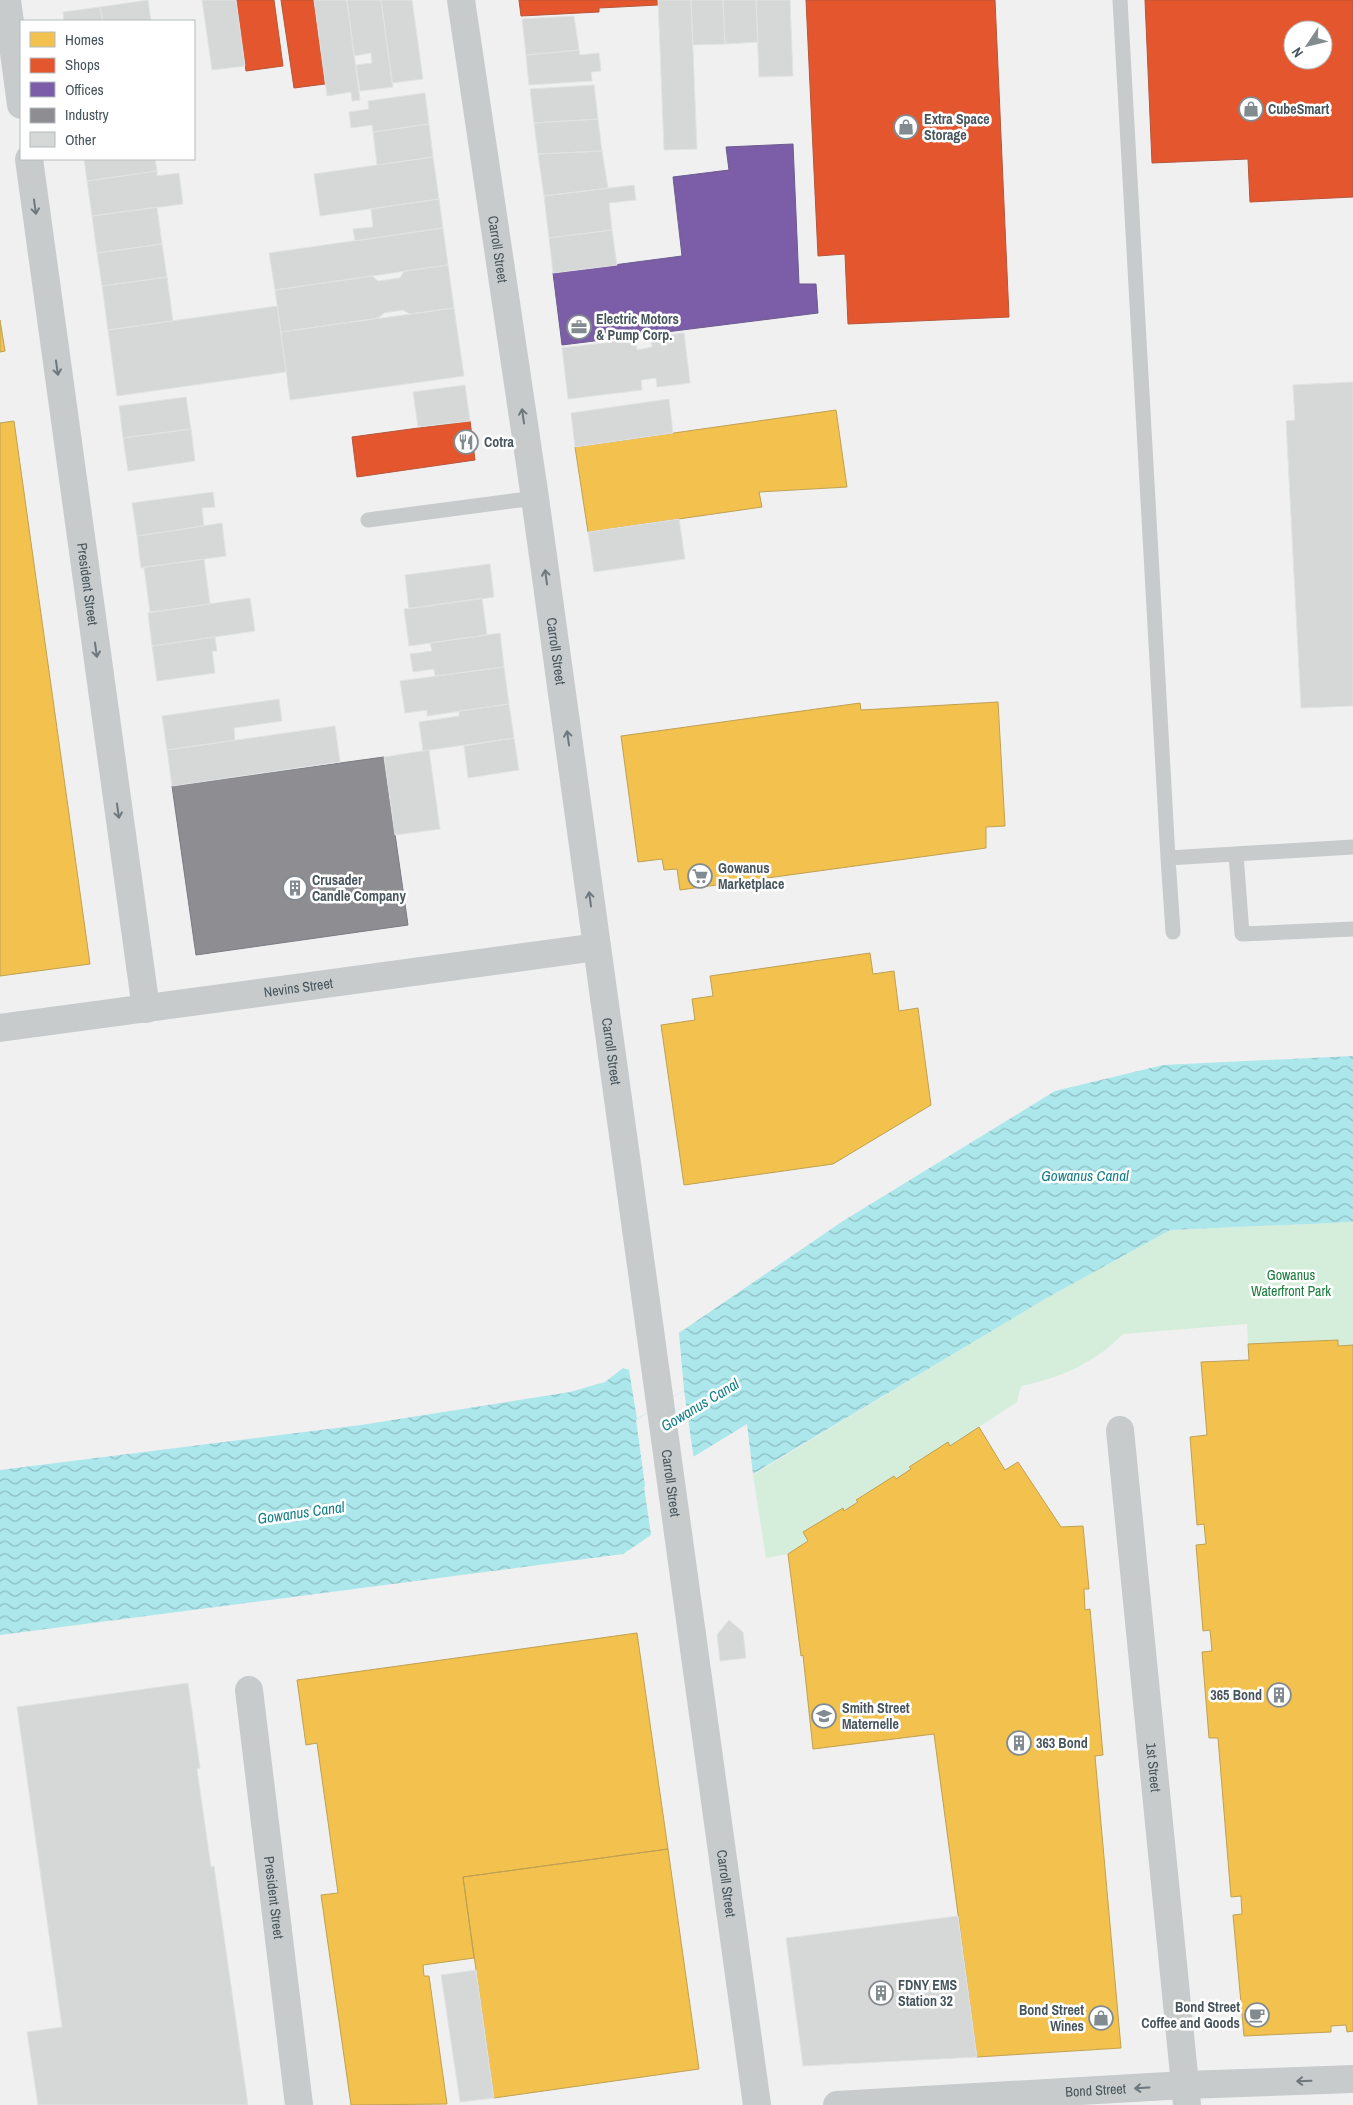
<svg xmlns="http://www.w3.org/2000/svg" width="1353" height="2105" viewBox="0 0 1353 2105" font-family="'Archivo Narrow',sans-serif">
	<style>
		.park { fill: #d5eedb }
		.water { fill: url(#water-waves) }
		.pier { fill: #f0f0f0 }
		.homes { fill: #f2c14e; stroke: #bfa152 }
		.shops { fill: #e4572e; stroke: #b5563c; fill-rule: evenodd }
		.offices { fill: #7b5ea7; stroke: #6b5b90 }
		.industry { fill: #8d8d92; stroke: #787c82 }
		.building { fill: #d6d8d8; stroke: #e1e2e3 }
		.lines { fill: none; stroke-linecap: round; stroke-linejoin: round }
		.lane { stroke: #c7cbcc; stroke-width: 15 }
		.street { stroke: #c7cbcc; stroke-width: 28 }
		.oneway { stroke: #6d787e }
		.labels { text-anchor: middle; stroke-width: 5; stroke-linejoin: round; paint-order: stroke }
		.poi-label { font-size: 14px; font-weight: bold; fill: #47555c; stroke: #fff; text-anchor: start }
		.street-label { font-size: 14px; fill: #47555c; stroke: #fff }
		.park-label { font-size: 14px; fill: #1a7b3d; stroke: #fff }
		.water-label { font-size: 15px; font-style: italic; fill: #117f87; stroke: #fff }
	</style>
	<defs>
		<pattern id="water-waves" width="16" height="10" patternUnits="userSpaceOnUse" patternTransform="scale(1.25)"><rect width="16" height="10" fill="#abe7eb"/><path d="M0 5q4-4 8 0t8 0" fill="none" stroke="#8dbec2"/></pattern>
	</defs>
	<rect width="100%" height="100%" fill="#f0f0f0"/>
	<path class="park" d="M 1353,1222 L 1353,1345 L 1338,1346 L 1337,1340 L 1248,1344 L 1247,1324 L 1123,1334 C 1095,1363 1060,1378 1021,1386 L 1017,1402 L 950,1446 L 947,1443 L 909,1466 L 911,1469 L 896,1479 L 894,1476 L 856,1499 L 858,1502 L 844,1511 L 842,1508 L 803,1532 L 808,1541 L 788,1554 L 766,1558 L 753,1475 L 1045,1299 L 1170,1230 Z"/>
	<path class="water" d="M 1353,1056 L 1353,1222 L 1170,1230 L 1045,1299 L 753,1474 L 747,1424 L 644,1487 L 651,1535 L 623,1554 L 0,1635 L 0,1470 L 361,1425 L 570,1392 L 605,1382 L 623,1368 L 629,1370 L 637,1419 L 684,1390 L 679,1333 L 843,1221 L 1055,1091 L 1163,1065 Z"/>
	<path class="pier" d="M 684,1390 L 694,1460 L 647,1488 L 652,1537 L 636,1420 Z"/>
	<path class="homes" d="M 0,320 L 5,351 L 0,352 Z
		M 836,410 L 847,487 L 759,492 L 762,507 L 588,532 L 575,447 Z
		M 14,421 L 90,964 L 0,976 L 0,423 Z
		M 998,702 L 1005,826 L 986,827 L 986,848 L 680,890 L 677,869 L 664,870 L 662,859 L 638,862 L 621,736 L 860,703 L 861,710 Z
		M 870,953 L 873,974 L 894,971 L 899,1011 L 918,1008 L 931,1105 L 833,1164 L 684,1185 L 661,1025 L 695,1020 L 692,999 L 713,996 L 710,976 Z
		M 1338,1340 L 1338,1346 L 1353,1345 L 1353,2031 L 1347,2032 L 1346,2025 L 1331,2026 L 1331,2032 L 1244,2036 L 1233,1915 L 1242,1914 L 1241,1896 L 1231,1897 L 1218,1738 L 1209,1738 L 1202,1652 L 1212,1651 L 1210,1630 L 1203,1631 L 1196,1545 L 1206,1544 L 1204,1524 L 1197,1525 L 1190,1437 L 1207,1435 L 1201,1362 L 1249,1360 L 1248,1344 Z
		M 979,1427 L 1005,1470 L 1018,1462 L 1061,1527 L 1083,1526 L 1089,1589 L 1084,1589 L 1085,1610 L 1090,1609 L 1103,1755 L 1095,1756 L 1121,2048 L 977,2057 L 934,1734 L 813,1749 L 803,1655 L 801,1656 L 788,1554 L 808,1541 L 803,1532 L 843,1508 L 844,1511 L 858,1502 L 856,1500 L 894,1476 L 896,1479 L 911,1469 L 909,1467 L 948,1442 L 950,1446 Z
		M 637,1633 L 668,1849 L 463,1877 L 474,1958 L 423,1965 L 424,1976 L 429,1976 L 447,2104 L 351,2105 L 321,1895 L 338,1893 L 317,1743 L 306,1745 L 297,1680 Z
		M 668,1849 L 699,2069 L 494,2098 L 463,1877 Z"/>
	<path class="shops" d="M 236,0 L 274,0 L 283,66 L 246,71 Z
		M 281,0 L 314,0 L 325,84 L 294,88 Z
		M 519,0 L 658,0 L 658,5 L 599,8 L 599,12 L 521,16 Z
		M 806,0 L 995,0 L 1009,317 L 848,324 L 845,254 L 818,256 Z
		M 1145,0 L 1353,0 L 1353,197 L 1250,202 L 1248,159 L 1152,163 ZM 1293,30 L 1323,30 L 1323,60 L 1293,60 Z
		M 470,421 L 475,460 L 357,477 L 352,437 Z"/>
	<path class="offices" d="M 793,144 L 799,284 L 816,284 L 818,313 L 562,345 L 553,273 L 682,256 L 673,177 L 729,170 L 726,147 Z"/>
	<path class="industry" d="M 384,757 L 408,925 L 196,955 L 172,786 Z"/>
	<path class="building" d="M 148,0 L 151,21 L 103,21 L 100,7 Z
		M 202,0 L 236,0 L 245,66 L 212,70 Z
		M 314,0 L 347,0 L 360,100 L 352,101 L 351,92 L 327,96 Z
		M 347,0 L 381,0 L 393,87 L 360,91 L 356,65 L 372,63 L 371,53 L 354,56 Z
		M 381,0 L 412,0 L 423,79 L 392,83 Z
		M 658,0 L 691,0 L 697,149 L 664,150 Z
		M 691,0 L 723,0 L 725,44 L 693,45 Z
		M 723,0 L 756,0 L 758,42 L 725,44 Z
		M 756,0 L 790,0 L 793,76 L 759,77 Z
		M 100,7 L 103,21 L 64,21 L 63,12 Z
		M 574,16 L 579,50 L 526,55 L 522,19 Z
		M 579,50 L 580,55 L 599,53 L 601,71 L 591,72 L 592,81 L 529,85 L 526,55 Z
		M 594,85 L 598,119 L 534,123 L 530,89 Z
		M 425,93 L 429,124 L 373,132 L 372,125 L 351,128 L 349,112 L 369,109 L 368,101 Z
		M 598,119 L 602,151 L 538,154 L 534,123 Z
		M 429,124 L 433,157 L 377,165 L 373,132 Z
		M 602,151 L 608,188 L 544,196 L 538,154 Z
		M 433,157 L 439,199 L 320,216 L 314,174 Z
		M 84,159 L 155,159 L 157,171 L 87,181 Z
		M 157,171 L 157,176 L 179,173 L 183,204 L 92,216 L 87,181 Z
		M 634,185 L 636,200 L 609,203 L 612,230 L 549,238 L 544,196 Z
		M 439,199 L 443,228 L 355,241 L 353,229 L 373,227 L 371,209 Z
		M 157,207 L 162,244 L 97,253 L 92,216 Z
		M 443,228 L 448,265 L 275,290 L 269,253 Z
		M 612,230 L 617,265 L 553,273 L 549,238 Z
		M 162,244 L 167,277 L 102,286 L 97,253 Z
		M 448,265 L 454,308 L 410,314 L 403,310 L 384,313 L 378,318 L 281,332 L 275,290 L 372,276 L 378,281 L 400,278 L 404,271 Z
		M 167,277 L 173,321 L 108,330 L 102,286 Z
		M 277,306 L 286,372 L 117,396 L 108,330 Z
		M 454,308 L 464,376 L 290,400 L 281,332 Z
		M 684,333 L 690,383 L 657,387 L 656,378 L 641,380 L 642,390 L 568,399 L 562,348 L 636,339 L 637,350 L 652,347 L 651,337 Z
		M 1353,382 L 1353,706 L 1301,708 L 1286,421 L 1295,420 L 1293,385 Z
		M 465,385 L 470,421 L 418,427 L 413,392 Z
		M 186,397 L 191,429 L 123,438 L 119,406 Z
		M 669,399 L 673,433 L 575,447 L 571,413 Z
		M 191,429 L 195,461 L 128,471 L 123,438 Z
		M 213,492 L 215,507 L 202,508 L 204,526 L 137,536 L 132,503 Z
		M 679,519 L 685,559 L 594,572 L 588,532 Z
		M 222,523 L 226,556 L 141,568 L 137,536 Z
		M 204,559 L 210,604 L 150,612 L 144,567 Z
		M 490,564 L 494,597 L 409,609 L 405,575 Z
		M 250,598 L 255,631 L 152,646 L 148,613 Z
		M 482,598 L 487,635 L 409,646 L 404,609 Z
		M 500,633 L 504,667 L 435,676 L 434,669 L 413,672 L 410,654 L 432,651 L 430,643 Z
		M 215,637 L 217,651 L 212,651 L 215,673 L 157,681 L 152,646 Z
		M 504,667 L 509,704 L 427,716 L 427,710 L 405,713 L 400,681 Z
		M 279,699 L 282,721 L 234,728 L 235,740 L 167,750 L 162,716 Z
		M 509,704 L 514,738 L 423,751 L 419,722 L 459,716 L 459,711 Z
		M 335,726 L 340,762 L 172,786 L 167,750 Z
		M 514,738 L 519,770 L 468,778 L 464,746 Z
		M 429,750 L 440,829 L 395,835 L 384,757 Z
		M 729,1620 L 743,1632 L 746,1658 L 720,1661 L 717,1635 Z
		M 188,1683 L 200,1768 L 197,1769 L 211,1867 L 214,1866 L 248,2105 L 38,2105 L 27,2032 L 62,2027 L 17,1707 Z
		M 958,1916 L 977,2057 L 803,2066 L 786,1938 Z
		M 476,1970 L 494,2098 L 460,2102 L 441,1975 Z"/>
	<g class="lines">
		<path class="lane" d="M 1120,0 L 1168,858 L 1353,847
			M 368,520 L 535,498
			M 1236,854 L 1242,934 L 1353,929
			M 1168,858 L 1173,932"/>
		<g class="street">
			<path d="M 7,0 L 21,105"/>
			<path id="s1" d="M 461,0 L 535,498 L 757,2105"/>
			<path id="s2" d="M 29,159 L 146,1009"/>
			<path id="s3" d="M 0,1028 L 597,947"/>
			<path id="s4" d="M 1120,1430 L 1187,2105"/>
			<path id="s5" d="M 249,1690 L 299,2105"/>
			<path id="s6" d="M 837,2105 L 1185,2085 L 1353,2079"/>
		</g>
	</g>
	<defs><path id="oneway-shaft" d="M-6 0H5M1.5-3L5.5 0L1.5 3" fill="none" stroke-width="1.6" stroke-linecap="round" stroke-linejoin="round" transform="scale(1.25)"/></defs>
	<g class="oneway">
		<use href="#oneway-shaft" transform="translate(35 207) rotate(82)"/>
		<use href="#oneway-shaft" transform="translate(57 368) rotate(82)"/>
		<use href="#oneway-shaft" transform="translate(523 416) rotate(-98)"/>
		<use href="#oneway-shaft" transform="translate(546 577) rotate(-98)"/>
		<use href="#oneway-shaft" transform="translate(96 650) rotate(82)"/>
		<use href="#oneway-shaft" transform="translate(568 738) rotate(-98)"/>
		<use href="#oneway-shaft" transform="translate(118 811) rotate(82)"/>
		<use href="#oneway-shaft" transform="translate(590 899) rotate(-98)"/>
		<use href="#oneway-shaft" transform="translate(1304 2081) rotate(178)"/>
		<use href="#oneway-shaft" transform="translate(1142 2088) rotate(177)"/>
	</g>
	<defs>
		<g id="shop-ring" transform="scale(1.25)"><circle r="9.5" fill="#fff" stroke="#828b90" stroke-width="1.5"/><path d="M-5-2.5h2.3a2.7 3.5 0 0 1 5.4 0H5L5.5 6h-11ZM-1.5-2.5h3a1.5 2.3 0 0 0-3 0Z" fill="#828b90"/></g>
		<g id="office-ring" transform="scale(1.25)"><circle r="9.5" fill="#fff" stroke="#828b90" stroke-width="1.5"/><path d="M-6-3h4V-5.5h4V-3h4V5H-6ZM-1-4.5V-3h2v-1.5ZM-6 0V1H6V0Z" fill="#828b90"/></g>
		<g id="restaurant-ring" transform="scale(1.25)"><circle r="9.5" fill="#fff" stroke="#828b90" stroke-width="1.5"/><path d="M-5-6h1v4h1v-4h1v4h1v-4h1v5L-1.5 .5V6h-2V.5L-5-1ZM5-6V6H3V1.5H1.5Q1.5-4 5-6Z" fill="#828b90"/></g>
		<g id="supermarket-ring" transform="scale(1.25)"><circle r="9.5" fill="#fff" stroke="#828b90" stroke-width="1.5"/><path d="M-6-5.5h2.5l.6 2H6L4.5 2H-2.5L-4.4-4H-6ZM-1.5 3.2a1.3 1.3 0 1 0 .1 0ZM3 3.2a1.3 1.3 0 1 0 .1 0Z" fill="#828b90"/></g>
		<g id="building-ring" transform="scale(1.25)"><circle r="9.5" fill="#fff" stroke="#828b90" stroke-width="1.5"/><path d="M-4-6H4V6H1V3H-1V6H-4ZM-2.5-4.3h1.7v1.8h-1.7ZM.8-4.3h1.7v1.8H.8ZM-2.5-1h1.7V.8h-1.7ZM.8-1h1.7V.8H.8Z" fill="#828b90"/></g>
		<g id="school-ring" transform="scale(1.25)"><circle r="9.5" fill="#fff" stroke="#828b90" stroke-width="1.5"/><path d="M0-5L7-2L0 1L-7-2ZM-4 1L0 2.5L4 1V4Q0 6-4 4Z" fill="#828b90"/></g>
		<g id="cafe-ring" transform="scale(1.25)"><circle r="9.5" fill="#fff" stroke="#828b90" stroke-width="1.5"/><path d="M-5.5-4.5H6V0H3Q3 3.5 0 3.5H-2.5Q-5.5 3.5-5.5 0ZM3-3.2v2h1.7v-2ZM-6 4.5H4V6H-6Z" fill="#828b90"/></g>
	</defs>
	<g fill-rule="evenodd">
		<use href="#shop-ring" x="1251" y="109"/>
		<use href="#shop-ring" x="906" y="127"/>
		<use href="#office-ring" x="579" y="327"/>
		<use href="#restaurant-ring" x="466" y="442"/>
		<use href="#supermarket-ring" x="700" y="876"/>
		<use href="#building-ring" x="295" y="888"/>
		<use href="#building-ring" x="1279" y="1695"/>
		<use href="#school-ring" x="824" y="1716"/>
		<use href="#building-ring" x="1019" y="1743"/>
		<use href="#building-ring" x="881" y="1993"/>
		<use href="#cafe-ring" x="1257" y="2015"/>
		<use href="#shop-ring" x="1101" y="2018"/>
	</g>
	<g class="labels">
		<g class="poi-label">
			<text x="1268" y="114">CubeSmart</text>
			<text x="924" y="124">Extra Space<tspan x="924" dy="16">Storage</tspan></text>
			<text x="596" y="324">Electric Motors<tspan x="596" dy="16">&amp; Pump Corp.</tspan></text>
			<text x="484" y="447">Cotra</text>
			<text x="718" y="873">Gowanus<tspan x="718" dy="16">Marketplace</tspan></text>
			<text x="312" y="885">Crusader<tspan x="312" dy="16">Candle Company</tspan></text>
			<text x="1262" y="1700" text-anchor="end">365 Bond</text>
			<text x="842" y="1713">Smith Street<tspan x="842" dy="16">Maternelle</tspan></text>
			<text x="1036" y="1748">363 Bond</text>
			<text x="898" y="1990">FDNY EMS<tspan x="898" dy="16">Station 32</tspan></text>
			<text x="1240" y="2012" text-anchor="end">Bond Street<tspan x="1240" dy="16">Coffee and Goods</tspan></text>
			<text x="1084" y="2015" text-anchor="end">Bond Street<tspan x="1084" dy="16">Wines</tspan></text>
		</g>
		<g class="street-label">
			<text dy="5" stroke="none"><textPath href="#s1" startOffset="252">Carroll Street</textPath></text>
			<text dy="5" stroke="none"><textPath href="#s2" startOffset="429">President Street</textPath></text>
			<text dy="5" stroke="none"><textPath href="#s1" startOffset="658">Carroll Street</textPath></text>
			<text dy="5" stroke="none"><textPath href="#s3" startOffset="301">Nevins Street</textPath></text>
			<text dy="5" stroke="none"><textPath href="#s1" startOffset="1062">Carroll Street</textPath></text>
			<text dy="5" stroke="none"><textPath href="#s1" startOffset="1498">Carroll Street</textPath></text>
			<text dy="5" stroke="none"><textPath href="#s4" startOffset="339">1st Street</textPath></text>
			<text dy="5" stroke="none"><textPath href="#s1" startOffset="1902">Carroll Street</textPath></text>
			<text dy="5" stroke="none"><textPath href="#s5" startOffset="209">President Street</textPath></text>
			<text dy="5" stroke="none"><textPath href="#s6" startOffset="259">Bond Street</textPath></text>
		</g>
		<g class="park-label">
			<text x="1291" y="1280">Gowanus<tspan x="1291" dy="16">Waterfront Park</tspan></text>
		</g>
		<g class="water-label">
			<text x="1085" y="1181">Gowanus Canal</text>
			<text transform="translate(700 1405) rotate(-31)" y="5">Gowanus Canal</text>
			<text transform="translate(301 1513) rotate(-8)" y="5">Gowanus Canal</text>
		</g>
	</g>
	<rect x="20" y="20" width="175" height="140" fill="#ffffff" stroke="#b5bbbe"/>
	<rect x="30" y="32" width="25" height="15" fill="#f2c14e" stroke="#b5bbbe"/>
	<text x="65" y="45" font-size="15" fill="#47555c">Homes</text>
	<rect x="30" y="58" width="25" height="15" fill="#e4572e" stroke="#b5bbbe"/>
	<text x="65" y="70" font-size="15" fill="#47555c">Shops</text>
	<rect x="30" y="82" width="25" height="15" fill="#7b5ea7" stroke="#b5bbbe"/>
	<text x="65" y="95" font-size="15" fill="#47555c">Offices</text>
	<rect x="30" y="108" width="25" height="15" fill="#8d8d92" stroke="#b5bbbe"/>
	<text x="65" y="120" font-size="15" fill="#47555c">Industry</text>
	<rect x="30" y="132" width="25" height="15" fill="#d6d8d8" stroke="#b5bbbe"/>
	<text x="65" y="145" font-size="15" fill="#47555c">Other</text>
	<g transform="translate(1308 45) rotate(235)"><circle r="24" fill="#ffffff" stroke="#b5bbbe"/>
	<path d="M0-4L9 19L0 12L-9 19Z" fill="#828b90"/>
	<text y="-8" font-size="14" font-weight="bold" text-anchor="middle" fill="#47555c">N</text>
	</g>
</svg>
